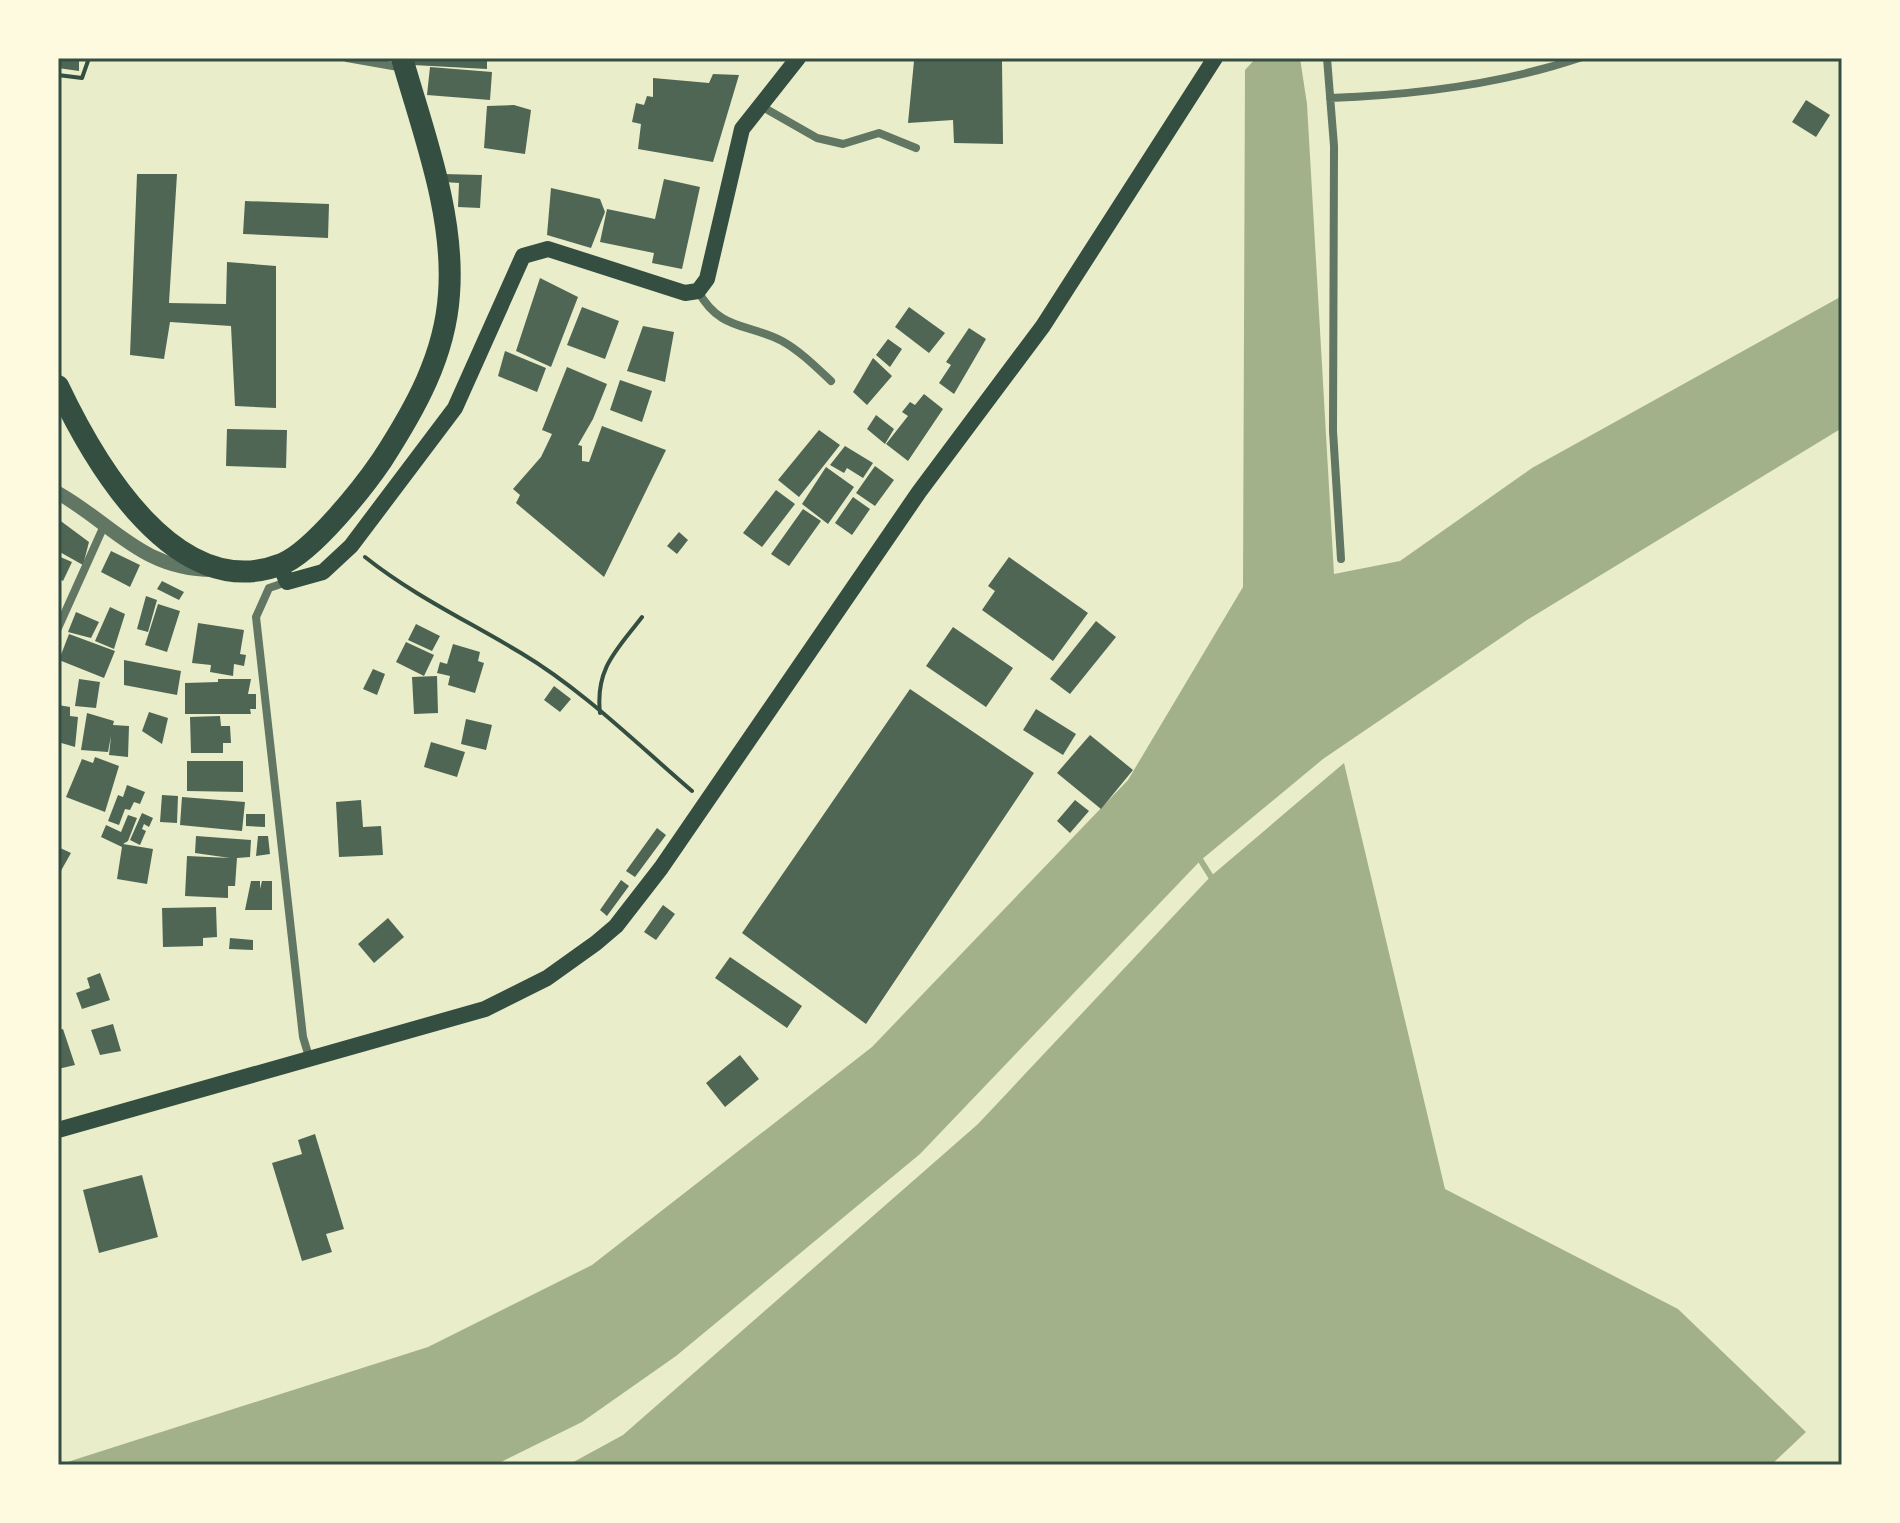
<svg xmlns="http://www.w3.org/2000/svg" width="1900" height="1523" viewBox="0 0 1900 1523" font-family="Rubik,sans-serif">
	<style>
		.water { fill: #a3b18a }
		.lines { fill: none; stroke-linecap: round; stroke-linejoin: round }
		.stream { stroke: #a3b18a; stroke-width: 6 }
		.building { fill: #4f6655 }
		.path { stroke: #344e41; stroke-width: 4 }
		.minor { stroke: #617663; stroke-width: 8 }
		.tertiary { stroke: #617663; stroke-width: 14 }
		.secondary { stroke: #344e41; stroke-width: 16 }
		.trunk { stroke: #344e41; stroke-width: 22 }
		.neatline { fill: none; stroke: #344e41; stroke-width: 3 }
	</style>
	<rect width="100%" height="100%" fill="#e9edc9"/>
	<path class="water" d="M 1256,58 L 1300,58 L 1307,104 L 1334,574 L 1400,561 L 1532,468 L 1842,296 L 1842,428 L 1527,620 L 1323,759 L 1201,860 L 920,1154 L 676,1356 L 582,1422 L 495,1465 L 58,1465 L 428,1347 L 592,1265 L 872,1047 L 1128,780 L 1243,587 L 1245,70 Z
		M 1344,763 L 1445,1189 L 1678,1309 L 1806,1432 L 1771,1465 L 568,1465 L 623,1435 L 978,1124 L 1211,876 Z"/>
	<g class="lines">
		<path class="stream" d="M 1198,856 L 1213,880"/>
	</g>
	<path class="building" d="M 58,58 L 79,58 L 79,71 L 58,68 Z
		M 412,58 L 487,58 L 487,69 L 413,65 Z
		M 914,61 L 1002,61 L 1003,144 L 954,143 L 953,120 L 908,123 Z
		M 430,67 L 492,72 L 490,100 L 427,95 Z
		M 713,74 L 739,75 L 713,162 L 638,149 L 641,124 L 632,122 L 636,103 L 644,105 L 647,96 L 653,97 L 653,78 L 709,83 Z
		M 1806,100 L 1830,115 L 1816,137 L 1792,122 Z
		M 514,105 L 531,110 L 525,154 L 484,148 L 487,106 Z
		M 137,174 L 177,174 L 169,303 L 226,304 L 227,262 L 276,266 L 276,408 L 235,406 L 231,326 L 170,322 L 164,359 L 130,355 Z
		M 444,174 L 482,175 L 480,208 L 458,207 L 459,183 L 444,182 Z
		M 664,179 L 700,187 L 682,269 L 652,263 L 654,253 L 600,242 L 607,209 L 655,219 Z
		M 551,188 L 600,199 L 605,212 L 591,248 L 547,235 Z
		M 245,201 L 329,204 L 328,238 L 243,234 Z
		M 540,278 L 578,297 L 551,367 L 516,351 Z
		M 582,307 L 619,321 L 605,359 L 567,345 Z
		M 909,307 L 945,333 L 929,353 L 895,327 Z
		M 643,326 L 674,332 L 665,382 L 627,371 Z
		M 969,328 L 986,339 L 954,394 L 939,383 L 951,365 L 946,362 Z
		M 888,339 L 902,349 L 890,367 L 876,355 Z
		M 505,351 L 546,368 L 537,392 L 498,376 Z
		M 873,358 L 892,376 L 867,405 L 853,392 Z
		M 567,367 L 607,384 L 593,419 L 578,445 L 582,446 L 582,461 L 589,462 L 602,426 L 666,450 L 604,577 L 516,503 L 520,495 L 513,489 L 541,457 L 552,434 L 542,430 Z
		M 620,380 L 652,391 L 642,422 L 610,410 Z
		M 924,394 L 943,409 L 908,461 L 886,444 L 908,416 L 902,412 L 910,402 L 915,405 Z
		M 876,415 L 894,429 L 885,444 L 867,429 Z
		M 227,429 L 287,430 L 286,468 L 226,466 Z
		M 819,430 L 840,445 L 799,497 L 778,480 Z
		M 845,446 L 873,463 L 863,478 L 847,468 L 844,473 L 830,465 Z
		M 875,466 L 894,480 L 875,506 L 856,493 Z
		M 826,467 L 854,487 L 828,524 L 802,504 Z
		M 776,490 L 795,504 L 762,547 L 743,533 Z
		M 853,497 L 870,509 L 852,535 L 835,523 Z
		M 803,509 L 821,521 L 789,566 L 771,554 Z
		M 58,519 L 89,542 L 83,565 L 58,551 Z
		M 679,532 L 688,540 L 677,554 L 667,546 Z
		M 111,551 L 140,565 L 130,587 L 101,572 Z
		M 58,556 L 72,562 L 63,581 L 58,578 Z
		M 1009,557 L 1088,613 L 1053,661 L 982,610 L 995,591 L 988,586 Z
		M 162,581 L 184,592 L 179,600 L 157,589 Z
		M 146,596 L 157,600 L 148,632 L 137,629 Z
		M 158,604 L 180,611 L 167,652 L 145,645 Z
		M 110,607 L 125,614 L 114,649 L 95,641 Z
		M 76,612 L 99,622 L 91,638 L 68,632 Z
		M 1096,621 L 1116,637 L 1070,694 L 1050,679 Z
		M 198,623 L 244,630 L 240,654 L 246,655 L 244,666 L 234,664 L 233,676 L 210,672 L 211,665 L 192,663 Z
		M 416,624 L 440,636 L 432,651 L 408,640 Z
		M 953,627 L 1013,668 L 986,707 L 926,666 Z
		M 69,634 L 115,651 L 104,678 L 59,660 Z
		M 406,642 L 434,655 L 424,676 L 396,662 Z
		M 453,644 L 480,652 L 478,661 L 484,663 L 475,693 L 448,685 L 450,676 L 437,673 L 440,662 L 447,664 Z
		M 124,660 L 181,671 L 177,695 L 124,685 Z
		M 373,669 L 385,674 L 377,695 L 363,689 Z
		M 437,676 L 438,713 L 414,714 L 412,677 Z
		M 79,679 L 100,682 L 96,708 L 75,706 Z
		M 218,679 L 251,679 L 248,694 L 256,694 L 256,709 L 250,709 L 251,714 L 185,714 L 185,683 L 218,682 Z
		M 554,686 L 571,699 L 560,712 L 544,700 Z
		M 910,689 L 1034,773 L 866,1024 L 742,933 Z
		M 58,705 L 70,707 L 70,716 L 78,717 L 75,747 L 58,742 Z
		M 1036,709 L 1076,734 L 1063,755 L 1023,730 Z
		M 149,712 L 168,718 L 162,744 L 142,731 Z
		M 87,713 L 114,721 L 113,725 L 129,726 L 128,757 L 109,755 L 111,736 L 108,752 L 81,750 Z
		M 220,716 L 221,726 L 230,726 L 231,743 L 223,743 L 223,753 L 191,753 L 190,717 Z
		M 466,719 L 492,725 L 486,750 L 461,744 Z
		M 1090,735 L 1133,770 L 1101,809 L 1057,773 Z
		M 431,742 L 465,752 L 457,777 L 424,767 Z
		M 95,757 L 119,766 L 105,812 L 66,797 L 82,759 L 93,763 Z
		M 187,761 L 243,761 L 243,792 L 187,791 Z
		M 127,785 L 145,792 L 140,804 L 134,802 L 130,810 L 125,809 L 119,825 L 108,821 L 118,795 L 123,797 Z
		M 162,795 L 178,796 L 177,823 L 160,822 Z
		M 182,797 L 245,802 L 242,831 L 180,825 Z
		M 361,800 L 363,827 L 381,826 L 383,855 L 339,857 L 336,802 Z
		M 1075,800 L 1089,811 L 1070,833 L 1057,821 Z
		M 142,813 L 153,818 L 149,827 L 144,824 L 142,829 L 146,831 L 140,845 L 130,840 Z
		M 246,814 L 265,814 L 265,827 L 246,826 Z
		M 128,815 L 137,818 L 128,841 L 123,844 L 153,849 L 147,884 L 117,879 L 122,847 L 101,837 L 106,825 L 121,832 Z
		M 657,828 L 666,835 L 635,877 L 626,871 Z
		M 196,836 L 251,840 L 250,857 L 237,858 L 235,886 L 228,886 L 228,898 L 185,896 L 187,856 L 230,858 L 195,853 Z
		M 258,836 L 268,836 L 270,854 L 256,856 Z
		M 58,847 L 71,853 L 58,876 Z
		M 621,880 L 629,886 L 607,916 L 600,910 Z
		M 251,881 L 260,881 L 260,889 L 262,881 L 272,881 L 272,910 L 245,910 Z
		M 663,905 L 675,914 L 656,940 L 644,932 Z
		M 216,907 L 217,937 L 203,938 L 203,946 L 163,947 L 162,908 Z
		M 388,918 L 404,937 L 374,963 L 358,944 Z
		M 230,938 L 253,940 L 253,950 L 229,949 Z
		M 730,957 L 802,1006 L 787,1028 L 715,978 Z
		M 100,973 L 110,1000 L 82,1009 L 76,993 L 90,988 L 87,978 Z
		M 113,1024 L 121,1051 L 100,1055 L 91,1030 Z
		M 63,1029 L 75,1065 L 58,1069 L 58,1030 Z
		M 740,1055 L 759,1079 L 725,1107 L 706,1083 Z
		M 315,1134 L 344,1229 L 326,1234 L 332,1252 L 302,1261 L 272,1163 L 302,1154 L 298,1140 Z
		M 142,1175 L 158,1237 L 99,1253 L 83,1190 Z"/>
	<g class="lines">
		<path class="path" d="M 58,75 L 82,78 L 89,58
			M 365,557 C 414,596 468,621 521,653 C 583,690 637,744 692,791
			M 600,713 C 595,668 617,650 642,617"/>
		<path class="minor" d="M 347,58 L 404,68
			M 1327,58 L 1334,146 L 1333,431 L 1341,559
			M 1330,98 C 1414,95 1499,85 1579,58
			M 761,106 L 817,138 L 843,144 L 879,133 L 916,148
			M 698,291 C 720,331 747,323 782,341 C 800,351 816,367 831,381
			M 287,582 L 269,588 L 256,617 L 303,1037 L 310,1060
			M 58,628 L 103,528"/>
		<path class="tertiary" d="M 58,493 C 113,524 142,570 213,570"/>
		<path class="secondary" d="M 280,565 L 287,582 L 323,572 L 351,546 L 455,408 L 523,256 L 548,249 L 685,293 L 698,291 L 707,279 L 742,129 L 798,58
			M 58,1130 L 485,1009 L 547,978 L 596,943 L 616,926 L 661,868 L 919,492 L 1043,326 L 1215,58"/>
		<path class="trunk" d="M 58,386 C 94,462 176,606 282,564 C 313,551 363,488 382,460 C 415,409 445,356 449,294 C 455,215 423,132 402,58"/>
	</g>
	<rect width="1900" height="1523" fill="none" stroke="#fefae0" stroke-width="120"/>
	<rect x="60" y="60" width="1780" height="1403" class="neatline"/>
</svg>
